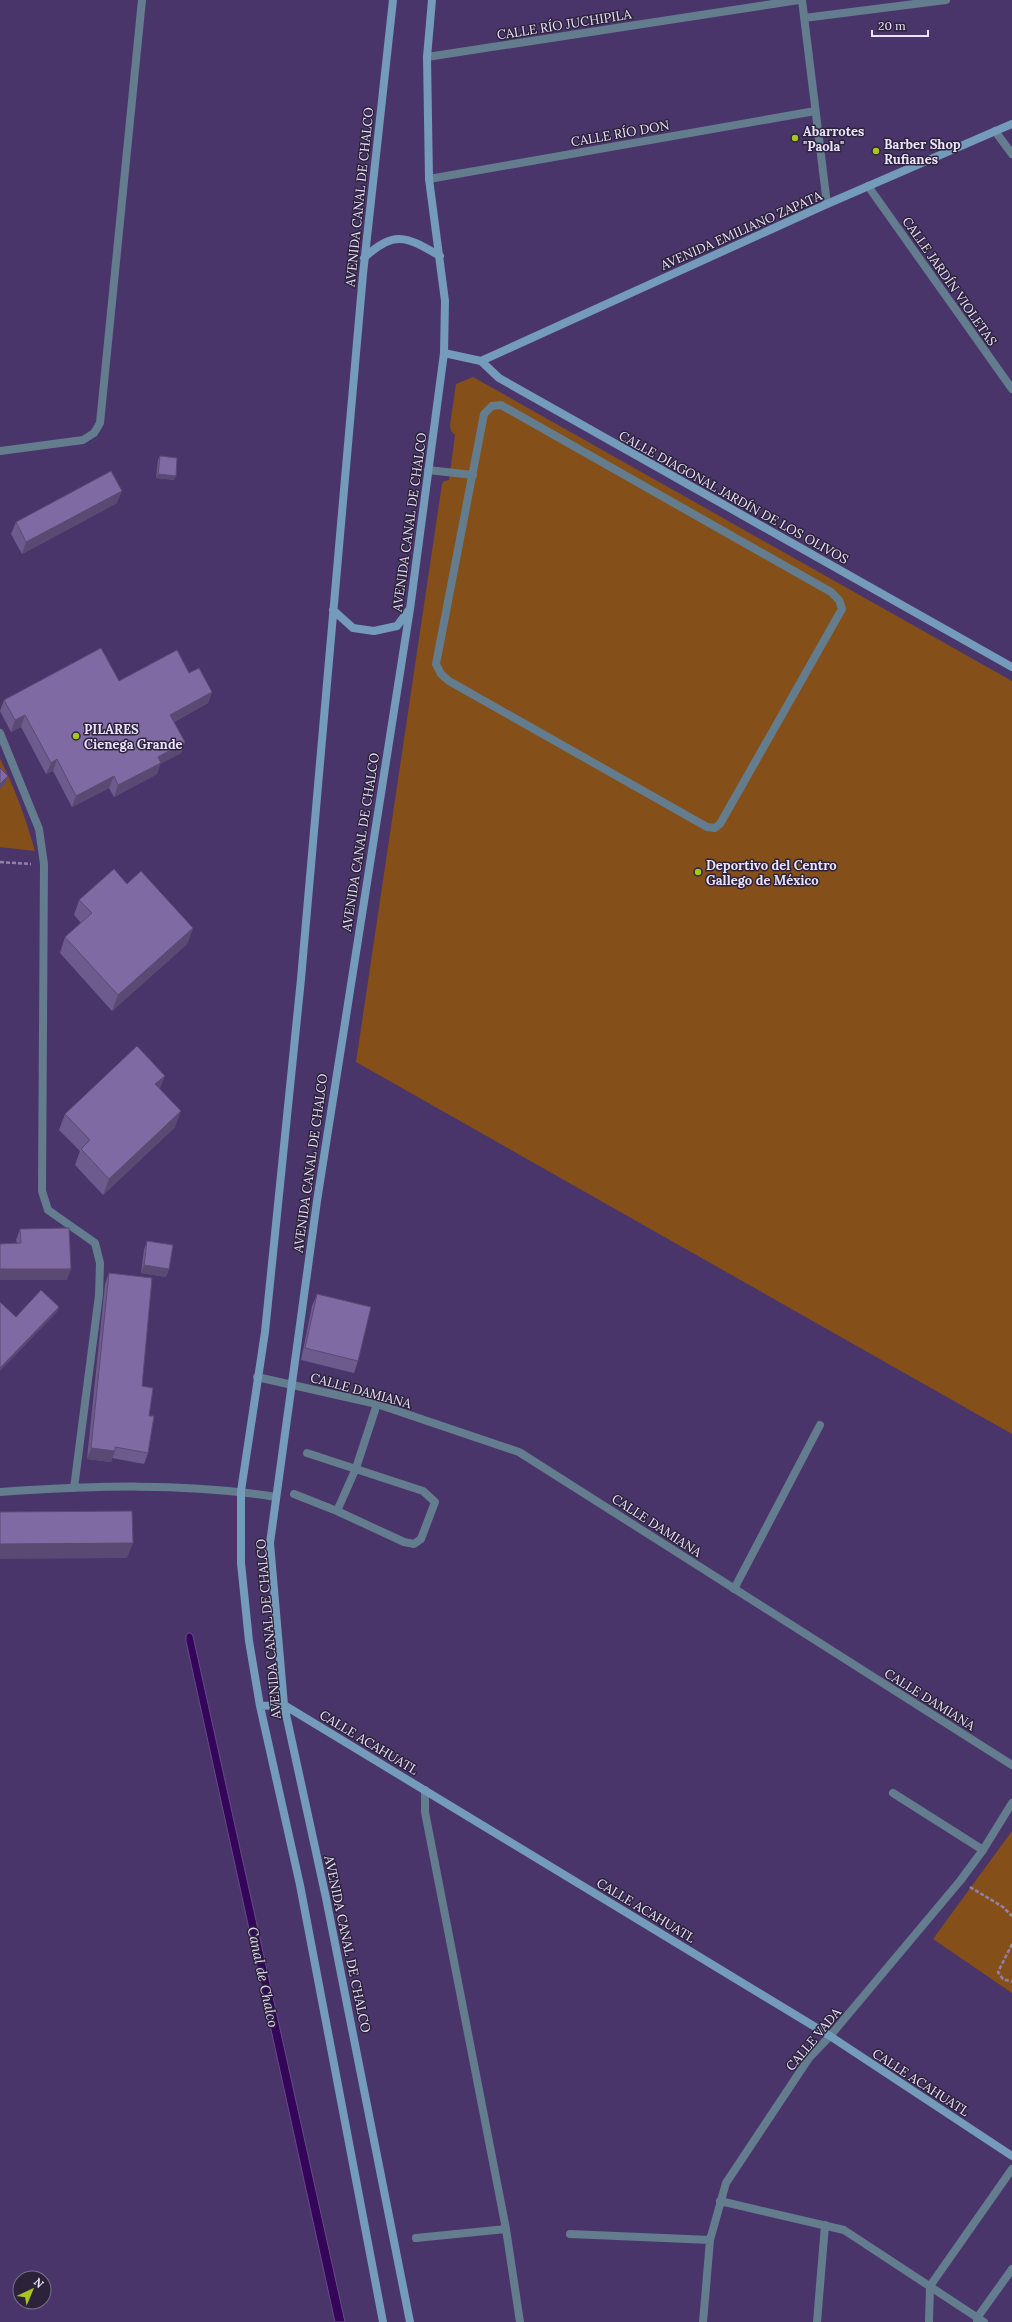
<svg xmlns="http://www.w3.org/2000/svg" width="1012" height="2322" viewBox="0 0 1012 2322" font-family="Lora,serif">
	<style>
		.green { fill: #844f19 }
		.water { fill: #33065a; stroke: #6a488b }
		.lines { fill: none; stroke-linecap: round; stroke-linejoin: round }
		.path { stroke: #9282ab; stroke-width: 2.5; stroke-dasharray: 4 2; stroke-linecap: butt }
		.lane { stroke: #637c8e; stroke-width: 8 }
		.street { stroke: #637c8e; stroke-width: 8 }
		.secondary { stroke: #749bb9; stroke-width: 8 }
		.wall { fill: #6e5b8d }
		.shaded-wall { fill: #5a4a73 }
		.building { fill: #806aa4; stroke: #5a4a73 }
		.poi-dot { fill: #a7c71e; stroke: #2c233b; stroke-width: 1.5 }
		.labels { text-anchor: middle; stroke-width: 3; stroke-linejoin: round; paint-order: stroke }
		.street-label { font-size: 13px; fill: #ebe2fc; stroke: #2c233b }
		.poi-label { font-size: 13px; font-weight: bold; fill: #ebe2fc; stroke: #2c233b; text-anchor: start }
		.water-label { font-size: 14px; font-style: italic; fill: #e0d6f2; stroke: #2c233b }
	</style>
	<rect width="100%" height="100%" fill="#4a356a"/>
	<path class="green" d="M 473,377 L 1012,681 L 1012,1434 L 356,1062 L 442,484 L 444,481 L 449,480 L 455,435 L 451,431 L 450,425 L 456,384 Z
		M 0,759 C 15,788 26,819 35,851 L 0,847 Z
		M 1012,1831 L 1012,1993 L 933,1939 Z"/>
	<path class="water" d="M 188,1633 L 191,1633 L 193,1636 L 345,2322 L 335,2322 L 186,1641 L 186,1636 Z"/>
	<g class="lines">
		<path class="path" d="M 0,862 L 31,864
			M 970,1887 L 1003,1907 L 1012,1916
			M 1012,1944 L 998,1972 L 1003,1979 L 1012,1982"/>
		<path class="lane" d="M 501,405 L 831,592 L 839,600 L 842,609 L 720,824 L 715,828 L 707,827 L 449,681 L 441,674 L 436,664 L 484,414 L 492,406 Z
			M 0,451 L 83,440 L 94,433 L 100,423 L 142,0
			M 428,470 L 473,475
			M 0,733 L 39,829 L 44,864 L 42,1191 L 48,1210 L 95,1243 L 100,1263 L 99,1295 L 74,1488
			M 307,1453 L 423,1491 L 435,1502 L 421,1539 L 414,1544 L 404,1542 L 337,1511 L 356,1468 L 377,1404
			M 0,1492 C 92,1486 184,1482 276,1497
			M 294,1494 L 337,1511
			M 734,1589 L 820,1425
			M 893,1793 L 983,1850"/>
		<path class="street" d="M 802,0 L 827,204
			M 804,18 L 946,0
			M 427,57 L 799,0
			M 995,131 L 1012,154
			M 429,179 L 815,111
			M 868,186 L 1012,389
			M 257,1377 L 377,1404 L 519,1452 L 1012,1765
			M 425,1790 L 425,1812 L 506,2229 L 520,2322
			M 720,2201 L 844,2230 L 984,2322
			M 570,2234 L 710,2240
			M 416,2238 L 506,2229
			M 703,2322 L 710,2240 L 726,2183 L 809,2058 L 830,2036 L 960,1881 L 983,1850 L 1012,1803
			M 817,2322 L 825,2225
			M 929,2322 L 930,2286 L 1012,2169
			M 977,2322 L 977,2318 L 1012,2269"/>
		<path class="secondary" d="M 364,258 C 395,228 408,238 440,256
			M 444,353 L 481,361 L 499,378 L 1012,667
			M 481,361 L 827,204 L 1012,124
			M 333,610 L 353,628 L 374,631 L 397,626 L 409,610
			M 260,1706 L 284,1705 L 830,2036 L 1012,2156
			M 383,2322 L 300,1885 L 260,1706 L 249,1641 L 241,1563 L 241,1491 L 265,1332 L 301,979 L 363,274 L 393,0
			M 410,2322 L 326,1898 L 284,1705 L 270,1543 L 317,1201 L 410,609 L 444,353 L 445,301 L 429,179 L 427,57 L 432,0"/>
	</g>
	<path class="wall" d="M 160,456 L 174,480 L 156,478 L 158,460 Z
		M 117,503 L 22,554 L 11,534 L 16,522 Z
		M 189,673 L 212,692 L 208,703 L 174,722 L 185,742 L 181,753 L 160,764 L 157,774 L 114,797 L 109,788 L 72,807 L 53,771 L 46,774 L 21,727 L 11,732 L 0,711 L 4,700 L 119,681 Z
		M 127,884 L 193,928 L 187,944 L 112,1011 L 60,953 L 65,937 L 81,923 L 74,915 L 79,900 Z
		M 160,1089 L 175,1127 L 103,1195 L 75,1165 L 80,1151 L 59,1130 L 65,1114 Z
		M 20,1229 L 67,1280 L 0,1280 L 0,1244 L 17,1243 L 16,1240 Z
		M 147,1241 L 169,1269 L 166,1277 L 141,1273 L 144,1250 Z
		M 109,1273 L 142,1386 L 149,1416 L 148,1453 L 144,1464 L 112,1458 L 111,1462 L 87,1459 L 105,1284 Z
		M 317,1294 L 358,1361 L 354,1373 L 301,1360 L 312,1306 Z"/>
	<path class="shaded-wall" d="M 158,474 L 176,476 L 174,480 L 156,478 Z
		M 122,491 L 117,503 L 22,554 L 26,542 Z
		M 212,692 L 208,703 L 166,726 L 170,715 Z
		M 25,715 L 21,727 L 11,732 L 15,720 Z
		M 185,742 L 181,753 L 160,764 L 157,774 L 114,797 L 118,785 L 158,757 Z
		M 57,759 L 53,771 L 46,774 L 51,763 Z
		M 8,776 L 5,784 L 0,789 L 0,784 Z
		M 114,776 L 109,788 L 72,807 L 76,796 Z
		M 193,928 L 187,944 L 112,1011 L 118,995 Z
		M 165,1076 L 159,1091 L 155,1084 Z
		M 181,1111 L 175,1127 L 103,1195 L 109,1179 Z
		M 144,1265 L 169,1269 L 166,1277 L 141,1273 Z
		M 0,1269 L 71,1269 L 67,1280 L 0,1280 Z
		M 59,1307 L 58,1311 L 0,1371 L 0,1368 Z
		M 91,1448 L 115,1451 L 111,1462 L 87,1459 Z
		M 133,1543 L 127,1558 L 0,1559 L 0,1544 Z"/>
	<path class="building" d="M 160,456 L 177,458 L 176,476 L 158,474 Z
		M 111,471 L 122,491 L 26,542 L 16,522 Z
		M 101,648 L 119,681 L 177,650 L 189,673 L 199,668 L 212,692 L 170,715 L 185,742 L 158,757 L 161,763 L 118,785 L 114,776 L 76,796 L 57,759 L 51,763 L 25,715 L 15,720 L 4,700 Z
		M 0,768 L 8,776 L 0,784 Z
		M 114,869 L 127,884 L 141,871 L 193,928 L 118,995 L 65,937 L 92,913 L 79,900 Z
		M 137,1046 L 165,1076 L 155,1084 L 181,1111 L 109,1179 L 81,1149 L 90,1140 L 65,1114 Z
		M 69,1228 L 71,1269 L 0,1269 L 0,1244 L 21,1243 L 20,1229 Z
		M 147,1241 L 173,1245 L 169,1269 L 144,1265 Z
		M 109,1273 L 152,1278 L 142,1386 L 153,1388 L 149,1416 L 154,1416 L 148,1453 L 115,1447 L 115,1451 L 91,1448 Z
		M 41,1290 L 59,1307 L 0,1368 L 0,1302 L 16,1317 Z
		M 317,1294 L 371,1307 L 358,1361 L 305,1348 Z
		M 132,1511 L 133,1543 L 0,1544 L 0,1512 Z"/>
	<g class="poi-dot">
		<circle cx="795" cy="138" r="4"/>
		<circle cx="876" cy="151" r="4"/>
		<circle cx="76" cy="736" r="4"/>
		<circle cx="698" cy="872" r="4"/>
	</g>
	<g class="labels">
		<g class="street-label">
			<text transform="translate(564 24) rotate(-9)" y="5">CALLE RÍO JUCHIPILA</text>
			<text transform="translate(620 133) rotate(-10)" y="5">CALLE RÍO DON</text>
			<text transform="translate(359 197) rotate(-84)" y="5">AVENIDA CANAL DE CHALCO</text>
			<text transform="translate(741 230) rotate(-24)" y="5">AVENIDA EMILIANO ZAPATA</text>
			<text transform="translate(950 281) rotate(55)" y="5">CALLE JARDÍN VIOLETAS</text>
			<text transform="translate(734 497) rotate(29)" y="5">CALLE DIAGONAL JARDÍN DE LOS OLIVOS</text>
			<text transform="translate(409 522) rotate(-82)" y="5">AVENIDA CANAL DE CHALCO</text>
			<text transform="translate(360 842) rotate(-81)" y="5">AVENIDA CANAL DE CHALCO</text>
			<text transform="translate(310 1163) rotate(-82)" y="5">AVENIDA CANAL DE CHALCO</text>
			<text transform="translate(361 1390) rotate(15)" y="5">CALLE DAMIANA</text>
			<text transform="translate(657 1525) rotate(33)" y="5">CALLE DAMIANA</text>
			<text transform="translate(268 1629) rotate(-95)" y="5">AVENIDA CANAL DE CHALCO</text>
			<text transform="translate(930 1699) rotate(32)" y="5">CALLE DAMIANA</text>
			<text transform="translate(369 1742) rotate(31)" y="5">CALLE ACAHUATL</text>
			<text transform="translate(646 1910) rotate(31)" y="5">CALLE ACAHUATL</text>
			<text transform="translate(348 1944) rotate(78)" y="5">AVENIDA CANAL DE CHALCO</text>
			<text transform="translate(813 2039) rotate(-50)" y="5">CALLE VADA</text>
			<text transform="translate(921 2082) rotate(33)" y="5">CALLE ACAHUATL</text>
		</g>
		<g class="poi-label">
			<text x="803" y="136">Abarrotes<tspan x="803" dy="15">"Paola"</tspan></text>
			<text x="884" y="149">Barber Shop<tspan x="884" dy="15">Rufianes</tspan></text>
			<text x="84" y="734">PILARES<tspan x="84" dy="15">Cienega Grande</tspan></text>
			<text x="706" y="870">Deportivo del Centro<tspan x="706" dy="15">Gallego de México</tspan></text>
		</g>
		<g class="water-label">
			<text transform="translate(263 1977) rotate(78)" y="5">Canal de Chalco</text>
		</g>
	</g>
	<g transform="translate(32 2290) rotate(44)"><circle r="19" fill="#2c233b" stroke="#786f88"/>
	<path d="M0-3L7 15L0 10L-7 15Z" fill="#a7c71e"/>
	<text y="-6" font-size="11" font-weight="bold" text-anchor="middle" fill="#ebe2fc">N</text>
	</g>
	<path d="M872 30v6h56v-6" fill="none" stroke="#ebe2fc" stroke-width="2"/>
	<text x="878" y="30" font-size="12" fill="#ebe2fc" stroke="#2c233b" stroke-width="3" paint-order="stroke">20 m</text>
</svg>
